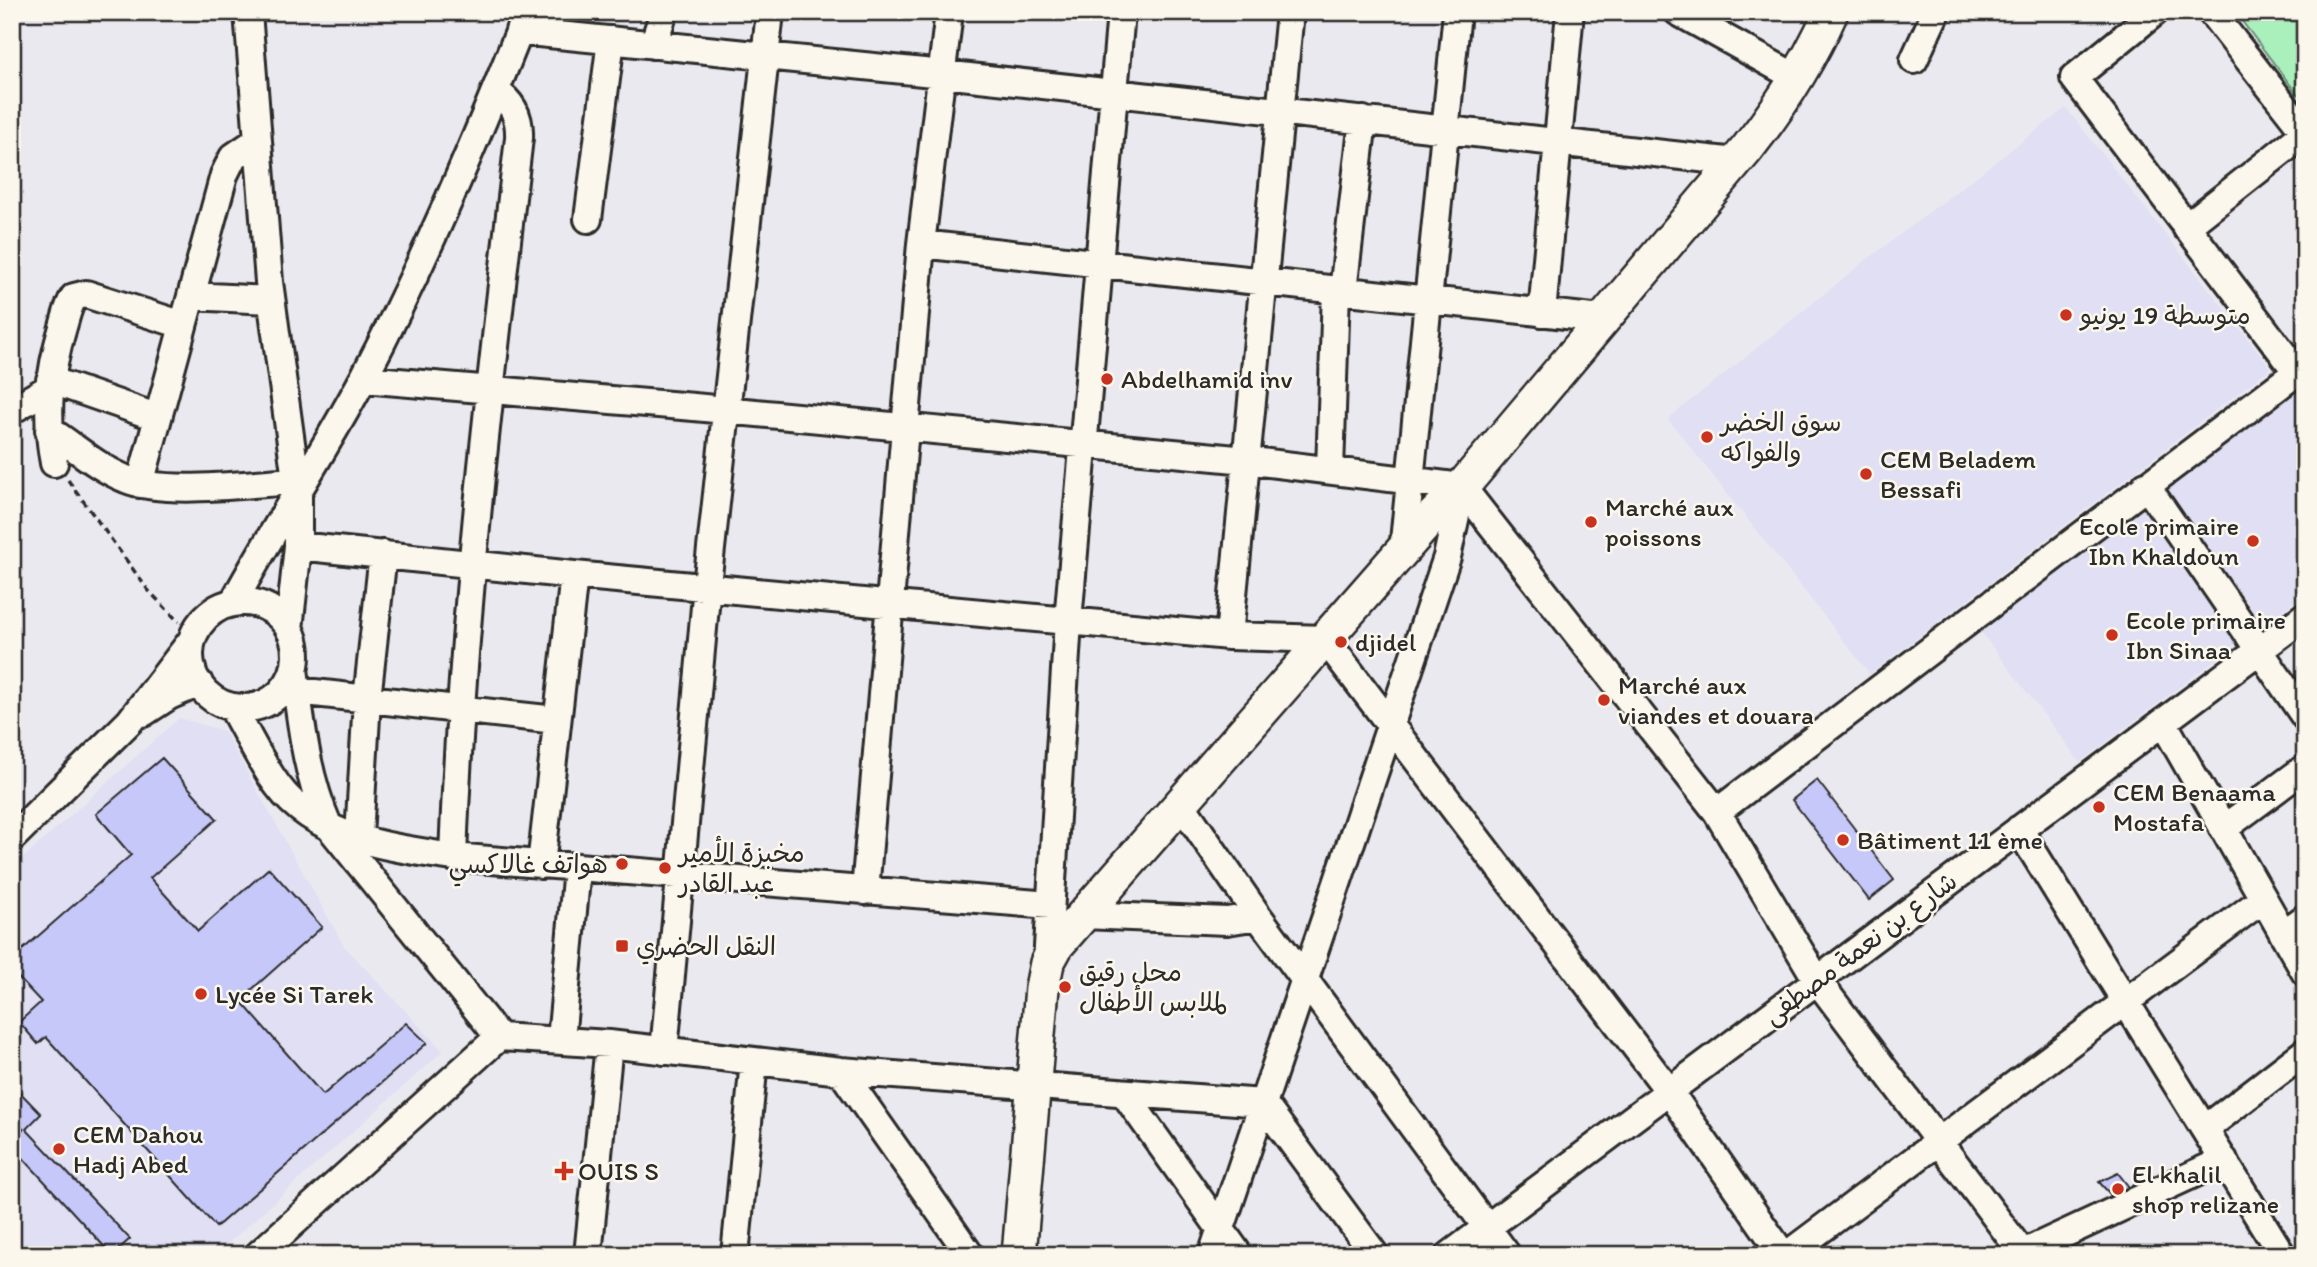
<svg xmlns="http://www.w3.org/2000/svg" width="2317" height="1267" viewBox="0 0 2317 1267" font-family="Itim,'Playpen Sans Arabic',sans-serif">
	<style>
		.built { fill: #e0dff3 }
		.green { fill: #a9f0bc; stroke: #6a8e74; stroke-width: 2 }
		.building { fill: #c6c8fa; stroke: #2b2b2b; stroke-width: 2 }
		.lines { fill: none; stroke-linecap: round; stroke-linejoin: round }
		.minor-casing { stroke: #2b2b2b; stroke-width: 32 }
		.major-casing { stroke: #2b2b2b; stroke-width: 38 }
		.path { stroke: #2b2b2b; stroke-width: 3.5; stroke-dasharray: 7 5; stroke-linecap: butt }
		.minor { stroke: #fbf7ec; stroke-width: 26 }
		.major { stroke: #fbf7ec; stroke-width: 33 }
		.poi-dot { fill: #c8321e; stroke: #fbf7ec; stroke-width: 2.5 }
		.labels { text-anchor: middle; stroke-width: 5; stroke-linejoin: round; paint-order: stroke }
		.poi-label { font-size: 26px; fill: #2b2b2b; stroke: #fbf7ec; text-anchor: start }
		.street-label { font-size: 26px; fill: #2b2b2b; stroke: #fbf7ec }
	</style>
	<rect width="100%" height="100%" fill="#ebe9f0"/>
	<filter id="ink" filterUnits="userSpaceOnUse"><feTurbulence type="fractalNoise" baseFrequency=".0143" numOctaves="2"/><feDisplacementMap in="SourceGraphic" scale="14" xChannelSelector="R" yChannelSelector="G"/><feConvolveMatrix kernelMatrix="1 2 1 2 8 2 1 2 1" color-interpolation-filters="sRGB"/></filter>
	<g filter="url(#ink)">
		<path class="built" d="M 2066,108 L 2271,368 L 1870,674 L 1668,419 L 1864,262 Z
			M 2305,381 L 2305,593 L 2264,625 L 2162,488 Z
			M 2144,508 L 2243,639 L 2080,762 L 1981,632 Z
			M 179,718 L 224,731 L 344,946 L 443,1051 L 215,1255 L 12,1255 L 12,868 Z"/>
		<path class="green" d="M 2235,12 L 2305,12 L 2305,89 L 2298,95 Z"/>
		<path class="building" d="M 162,758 L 217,819 L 150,878 L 198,931 L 269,868 L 322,927 L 240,1000 L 323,1095 L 406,1023 L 427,1043 L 216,1227 L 46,1037 L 38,1044 L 19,1022 L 41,1002 L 12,971 L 12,959 L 131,855 L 96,814 Z
			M 1817,780 L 1894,880 L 1869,900 L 1792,800 Z
			M 12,1084 L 41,1114 L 26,1129 L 130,1239 L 112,1255 L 12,1146 L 12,1138 L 23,1129 L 12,1117 Z
			M 2118,1173 L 2129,1187 L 2111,1195 L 2099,1182 Z"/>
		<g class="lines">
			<g class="minor-casing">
				<path id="minor" d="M 248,12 L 269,282 L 298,494 L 298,546 L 289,629
					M 1678,12 L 1797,78
					M 2155,12 L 2074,78 L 2297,372
					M 2211,12 L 2305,132
					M 519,31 L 943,74 L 1736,162
					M 653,45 L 664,12
					M 1914,60 L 1936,12
					M 588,219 L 611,40
					M 2186,227 L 2305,133
					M 921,244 L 1602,319
					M 1343,291 L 1363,120
					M 191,296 L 271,300
					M 1542,313 L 1570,12
					M 363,379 L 694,407 L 1236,459 L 1462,487 L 1717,812 L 1817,980 L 2024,1255
					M 50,380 L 156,417
					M 12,410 L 49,388
					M 49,430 C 74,446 98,468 126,479 C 166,496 250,483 296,481
					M 54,463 C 45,415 49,373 63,327 C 66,317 68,306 74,297 L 86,294 L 183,325
					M 1330,470 L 1336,290
					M 140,484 L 224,175 L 233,157 L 258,140
					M 2146,485 L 2305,717
					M 298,546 L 574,575 L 1229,636 L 1325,639 L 1669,1091 L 1783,1255
					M 1403,551 L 1457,12
					M190 655a53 53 0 1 1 106 0a53 53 0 1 1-106 0Z
					M 233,603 C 274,527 323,454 364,377 C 426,259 478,136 527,12
					M 1229,636 L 1290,12
					M 294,669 C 301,723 306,774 328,825 L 499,1037 L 609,1044 L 841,1071 L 1263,1103 L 1375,1255
					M 297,691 L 556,720
					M 232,707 C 247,733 260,762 278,786 C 317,839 393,848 453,857 L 1050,905
					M 143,713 L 169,696 L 199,683
					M 2163,722 L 2305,972
					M 1717,812 L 2305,366
					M 2019,829 L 2282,1255
					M 2223,829 L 2305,768
					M 359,837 L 367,699 L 383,554
					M 12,838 L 130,721 L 192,640
					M 453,857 C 462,617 491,377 519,138 C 520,117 513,102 495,91
					M 541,865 L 574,575
					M 865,891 L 921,244 L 949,12
					M 1083,915 L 1227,921 L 1258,916 L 1181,804
					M 1258,916 L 1507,1255
					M 2283,934 L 2305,918
					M 1047,963 L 1068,621 L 1121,12
					M 561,1040 L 577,868
					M 664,1051 L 707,585 L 770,12
					M 841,1071 L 970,1255
					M 1124,1093 L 1239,1255
					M 2205,1129 L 2305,1052
					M 2023,1253 L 2224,1160
					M 258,1255 L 499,1037
					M 588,1255 L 609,1044
					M 735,1255 L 754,1061
					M 1212,1255 L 1447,557 L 1462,487
					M 1450,1255 L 2305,616
					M 1787,1255 L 2263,899"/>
			</g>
			<g class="major-casing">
				<path id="major" d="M 1019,1255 L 1042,988 L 1047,963 L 1057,945 L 1431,518 L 1462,487 L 1747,149 C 1780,107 1809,62 1831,12"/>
			</g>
			<path class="path" d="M 68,480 L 148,590 L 179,622"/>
			<use href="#minor" class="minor"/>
			<use href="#major" class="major"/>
		</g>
	</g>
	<g class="poi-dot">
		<circle cx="2066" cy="315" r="7"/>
		<circle cx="1107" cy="379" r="7"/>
		<circle cx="1707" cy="437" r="7"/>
		<circle cx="1866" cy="474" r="7"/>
		<circle cx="1591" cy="522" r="7"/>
		<circle cx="2253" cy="541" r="7"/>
		<circle cx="2112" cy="635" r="7"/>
		<circle cx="1341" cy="642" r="7"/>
		<circle cx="1604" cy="700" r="7"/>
		<circle cx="2099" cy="807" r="7"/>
		<circle cx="1843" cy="840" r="7"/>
		<circle cx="622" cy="864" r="7"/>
		<circle cx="665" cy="868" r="7"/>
		<rect x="615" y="939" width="14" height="14" rx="3.5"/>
		<circle cx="1065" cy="987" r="7"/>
		<circle cx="201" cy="994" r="7"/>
		<circle cx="59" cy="1149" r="7"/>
		<path d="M560.5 1160.5h7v7h7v7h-7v7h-7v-7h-7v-7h7z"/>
		<circle cx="2118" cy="1189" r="7"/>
	</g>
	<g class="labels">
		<g class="poi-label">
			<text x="2080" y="324">متوسطة 19 يونيو</text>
			<text x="1121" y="388">Abdelhamid inv</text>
			<text x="1721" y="431">سوق الخضر<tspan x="1721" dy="30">والفواكه</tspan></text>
			<text x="1880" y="468">CEM Beladem<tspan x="1880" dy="30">Bessafi</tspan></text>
			<text x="1605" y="516">Marché aux<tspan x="1605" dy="30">poissons</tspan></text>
			<text x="2239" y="535" text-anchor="end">Ecole primaire<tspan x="2239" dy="30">Ibn Khaldoun</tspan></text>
			<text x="2126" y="629">Ecole primaire<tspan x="2126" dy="30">Ibn Sinaa</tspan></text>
			<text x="1355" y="651">djidel</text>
			<text x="1618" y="694">Marché aux<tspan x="1618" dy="30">viandes et douara</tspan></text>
			<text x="2113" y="801">CEM Benaama<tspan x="2113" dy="30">Mostafa</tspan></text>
			<text x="1857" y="849">Bâtiment 11 ème</text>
			<text x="679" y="862">مخبزة الأمير<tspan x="679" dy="30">عبد القادر</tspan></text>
			<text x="608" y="873" text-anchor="end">هواتف غالاكسي</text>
			<text x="636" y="955">النقل الحضري</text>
			<text x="1079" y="981">محل رقيق<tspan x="1079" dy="30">لملابس الأطفال</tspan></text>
			<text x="215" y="1003">Lycée Si Tarek</text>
			<text x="73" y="1143">CEM Dahou<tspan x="73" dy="30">Hadj Abed</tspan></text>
			<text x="578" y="1180">OUIS S</text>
			<text x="2132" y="1183">El khalil<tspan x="2132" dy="30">shop relizane</tspan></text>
		</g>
		<g class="street-label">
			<text transform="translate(1860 948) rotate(-37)" y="9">شارع بن نعمة مصطفى</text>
		</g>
	</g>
	<rect width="2317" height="1267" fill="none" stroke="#fbf7ec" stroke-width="42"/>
	<rect x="21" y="21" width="2275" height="1225" fill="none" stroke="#2b2b2b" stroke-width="2.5" filter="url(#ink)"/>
</svg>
